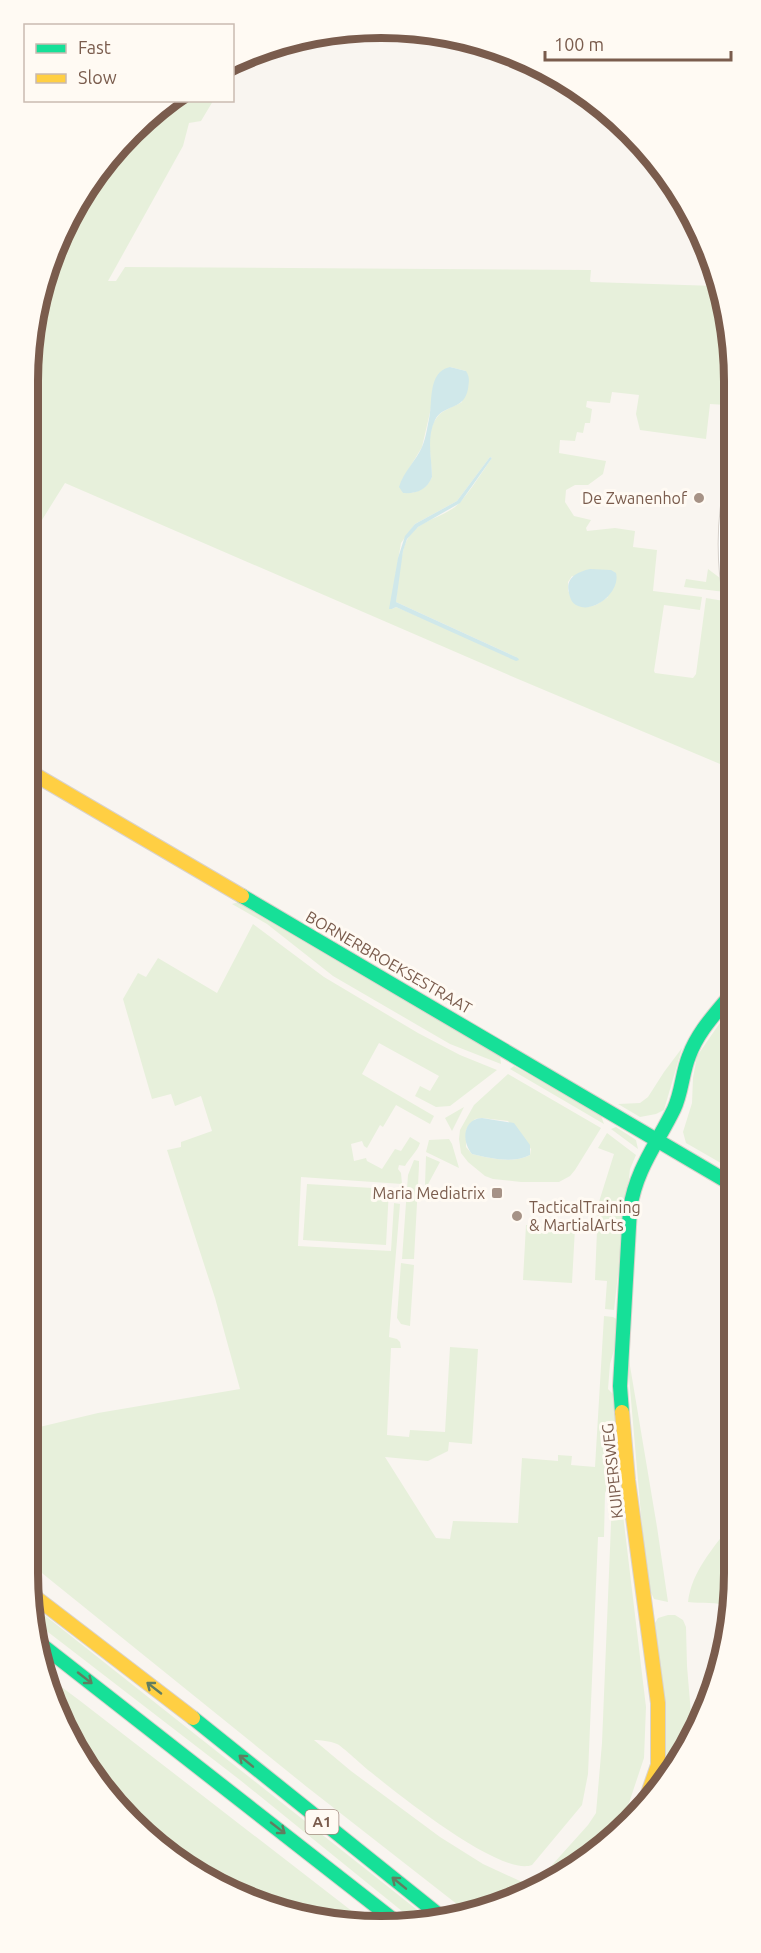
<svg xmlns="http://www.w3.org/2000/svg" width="761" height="1953" viewBox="0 0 761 1953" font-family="Ubuntu,sans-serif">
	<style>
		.green { fill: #e7f0db; fill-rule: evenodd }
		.water { fill: #d0e8ea }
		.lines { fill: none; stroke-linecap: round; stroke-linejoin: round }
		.street-casing { stroke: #d7d1cb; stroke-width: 17 }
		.fast-casing { stroke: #d9d2cb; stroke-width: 16 }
		.slow-casing { stroke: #d9d2cb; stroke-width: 16 }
		.street { stroke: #fefefd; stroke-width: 15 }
		.fast { stroke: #16e098; stroke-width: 14 }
		.slow { stroke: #ffcf43; stroke-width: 14 }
		.oneway { stroke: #617d60 }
		.poi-dot { fill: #a69286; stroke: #fffaf3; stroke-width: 2 }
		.labels { text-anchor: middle; stroke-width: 6; stroke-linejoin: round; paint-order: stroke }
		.shield { fill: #fffaf3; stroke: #a28b7f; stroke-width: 1.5 }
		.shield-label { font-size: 15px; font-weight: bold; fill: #7a5c4d }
		.poi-label { font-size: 16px; fill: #7a5c4d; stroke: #fffaf3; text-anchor: end }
		.street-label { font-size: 16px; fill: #7a5c4d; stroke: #fffaf3 }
		.rim { fill: none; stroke: #7a5c4d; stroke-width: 8 }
	</style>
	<rect width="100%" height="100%" fill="#f9f5f0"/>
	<path class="green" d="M 174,101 L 213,101 L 201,121 L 189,123 L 183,146 L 108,281 L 116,281 L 125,267 L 591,270 L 590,281 L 591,282 L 716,286 L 731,334 L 731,414 L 726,412 L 726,405 L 710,404 L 706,439 L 640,430 L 636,414 L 639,395 L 612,392 L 610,403 L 587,401 L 586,407 L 592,409 L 590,423 L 585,423 L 583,433 L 577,432 L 575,441 L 560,440 L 559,453 L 606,461 L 603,474 L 588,485 L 575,485 L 566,490 L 565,502 L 574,516 L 591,520 L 586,528 L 587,531 L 615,528 L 635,531 L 633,547 L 657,550 L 653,591 L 702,597 L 700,610 L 664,605 L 654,671 L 655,673 L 693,678 L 696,674 L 706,598 L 724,601 L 727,609 L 724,618 L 732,642 L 732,769 L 518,679 L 65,483 L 27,544 L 27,381 L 39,289 L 100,165 ZM 450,367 L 466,371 L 462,402 C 455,406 443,410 438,416 C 424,432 432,459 432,477 C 427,489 415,494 403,493 L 401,482 L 422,447 L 431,408 ZM 490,457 L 492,458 C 484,469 464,501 455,507 C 440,518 418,521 408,538 C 400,551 398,586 396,602 L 518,658 L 396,607 L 392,609 L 390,608 L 401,543 L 415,524 L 457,501 ZM 572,576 L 608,597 L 596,605 L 586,607 L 568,591 L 568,582 Z
		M 723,420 L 731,421 L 731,442 L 720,441 Z
		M 708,569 L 724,581 L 725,592 L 684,587 L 686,579 L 706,582 Z
		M 239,902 L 500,1056 L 501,1064 L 450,1044 L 333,976 L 267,924 L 232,904 Z
		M 253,924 L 324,977 L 418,1033 L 460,1055 L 497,1070 L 450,1106 L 436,1107 L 415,1096 L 420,1086 L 430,1091 L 439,1076 L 379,1043 L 362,1074 L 434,1116 L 430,1124 L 396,1105 L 383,1127 L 380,1125 L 367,1148 L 364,1146 L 362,1141 L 351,1144 L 354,1161 L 366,1158 L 367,1161 L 382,1169 L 395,1149 L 401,1151 L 410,1137 L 420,1143 C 417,1152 410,1157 405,1166 L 399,1165 L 398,1169 L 401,1173 L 402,1184 L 301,1177 L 298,1246 L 391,1251 L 394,1203 L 400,1204 L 389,1337 L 397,1339 L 400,1342 L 401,1348 L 391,1348 L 387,1435 L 409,1437 L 410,1430 L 445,1432 L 450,1347 L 478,1349 L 472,1444 L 449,1442 L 448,1451 L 428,1461 L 385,1457 L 436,1538 L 450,1539 L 453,1521 L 518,1523 L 522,1458 L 558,1461 L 558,1455 L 572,1456 L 571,1465 L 595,1467 L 604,1316 L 613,1317 L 618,1320 L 617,1340 L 610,1364 L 608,1389 L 614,1395 L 620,1472 L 610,1482 L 605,1493 L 604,1537 L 598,1537 L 588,1774 L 582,1805 L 532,1865 C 501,1877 398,1794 372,1773 C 365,1768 342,1746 337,1744 C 330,1741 320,1740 314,1740 L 351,1771 L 440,1837 L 483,1864 L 531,1886 L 467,1912 L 307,1787 L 27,1561 L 27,1430 L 98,1413 L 240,1389 L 215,1298 L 167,1150 L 181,1147 L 181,1142 L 212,1131 L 201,1096 L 175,1106 L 171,1094 L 152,1099 L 123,999 L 138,973 L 146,977 L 158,958 L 217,993 Z
		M 733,1004 L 733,1170 L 686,1143 L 683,1132 L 692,1103 L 693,1078 L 697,1056 Z
		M 682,1048 L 664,1110 L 656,1114 L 640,1117 L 618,1104 L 640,1103 L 648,1097 L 664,1072 Z
		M 514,1066 L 600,1113 L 604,1124 L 510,1069 Z
		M 508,1074 L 601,1128 L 575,1170 L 570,1176 L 559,1182 L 521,1182 L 493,1179 L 485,1176 L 468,1162 L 461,1153 L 459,1139 L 460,1130 L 474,1105 ZM 482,1118 L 508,1121 L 531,1149 L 530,1155 C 512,1164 490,1158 472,1154 L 466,1147 L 466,1130 L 475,1119 Z
		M 464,1107 L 452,1131 L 445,1118 Z
		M 616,1127 L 636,1140 L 638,1149 L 611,1129 Z
		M 607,1133 L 636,1155 L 630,1169 L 614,1310 L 605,1309 L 607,1281 L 595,1280 L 598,1205 L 614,1154 L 598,1148 Z
		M 449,1139 L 452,1144 L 459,1168 L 426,1152 L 429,1140 Z
		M 426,1156 L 440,1162 L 427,1186 L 425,1185 Z
		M 414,1160 L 419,1161 L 419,1166 L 414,1259 L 402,1259 L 408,1175 Z
		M 307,1184 L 389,1189 L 386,1245 L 303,1240 Z
		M 526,1225 L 575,1228 L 572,1283 L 523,1280 Z
		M 401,1263 L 414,1265 L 410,1326 L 401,1324 L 397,1318 Z
		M 626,1342 L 657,1527 L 668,1602 L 654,1599 L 647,1584 Z
		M 618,1497 L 621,1498 L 646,1707 L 644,1758 L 629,1803 L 608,1837 L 577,1867 L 535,1884 L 588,1825 L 596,1813 L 602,1743 L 612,1500 Z
		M 734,1520 L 734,1572 L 729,1607 C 717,1601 702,1604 688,1602 C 692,1569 716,1546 734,1520 Z
		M 33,1606 L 430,1920 L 413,1920 L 240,1780 L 35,1622 Z
		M 668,1615 L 675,1615 L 683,1620 L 686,1627 L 687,1666 L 692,1726 L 661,1787 L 655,1623 L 658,1618 Z
		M 44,1674 L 79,1700 L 366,1922 L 334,1923 L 204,1879 L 115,1805 L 46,1686 Z"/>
	<path class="water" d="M 450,367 L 466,371 C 470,377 469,381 468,389 C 464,411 443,404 435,420 C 426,439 432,458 432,477 C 427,490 416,494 403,493 L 399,487 C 403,472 416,461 422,447 C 426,438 427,428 429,419 C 433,403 427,372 450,367 Z
		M 490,457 L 492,458 L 460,503 L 418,527 L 407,539 L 403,551 L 396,602 L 518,658 L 519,660 L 516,661 L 396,607 L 392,609 L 389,609 L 398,558 L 405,536 L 415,524 L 457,501 Z
		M 590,569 L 611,570 L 616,573 C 621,592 593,615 576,605 C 572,603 570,598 569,593 C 565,578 577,572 590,569 Z
		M 482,1118 L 514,1123 L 530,1145 L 530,1155 C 512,1164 490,1158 472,1154 C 461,1141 463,1119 482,1118 Z"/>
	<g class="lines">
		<g class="street-casing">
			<path id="street" d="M 731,490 C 724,528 725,568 732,606"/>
		</g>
		<g class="fast-casing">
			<path id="fast" d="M 242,896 L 733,1185
				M 622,1412 L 620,1386 L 630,1209 C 636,1169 657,1144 674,1109 C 682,1092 682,1073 689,1056 C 698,1031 717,1012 733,992
				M 38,1642 L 395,1921
				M 193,1718 L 444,1919"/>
		</g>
		<g class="slow-casing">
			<path id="slow" d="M 27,770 L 242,896
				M 622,1412 L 628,1480 L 658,1703 L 658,1765 L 645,1802
				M 30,1593 L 193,1718"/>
		</g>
		<use href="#street" class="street"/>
		<use href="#fast" class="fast"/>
		<use href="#slow" class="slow"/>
	</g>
	<defs><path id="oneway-shaft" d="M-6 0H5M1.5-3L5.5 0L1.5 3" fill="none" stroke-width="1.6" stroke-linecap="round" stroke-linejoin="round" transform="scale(1.5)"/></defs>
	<g class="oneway">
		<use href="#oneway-shaft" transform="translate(85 1678) rotate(38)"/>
		<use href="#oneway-shaft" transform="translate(154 1688) rotate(-142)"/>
		<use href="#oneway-shaft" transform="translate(246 1761) rotate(-141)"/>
		<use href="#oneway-shaft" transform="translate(278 1828) rotate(38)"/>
		<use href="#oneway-shaft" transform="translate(399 1883) rotate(-141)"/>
	</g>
	<g class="poi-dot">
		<circle cx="699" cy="498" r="6"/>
		<rect x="491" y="1187" width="12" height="12" rx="3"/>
		<circle cx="517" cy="1216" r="6"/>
	</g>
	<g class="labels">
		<rect class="shield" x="305.5" y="1810" width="33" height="24" rx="4.5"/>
		<g class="shield-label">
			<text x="322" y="1827">A1</text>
		</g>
		<g class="poi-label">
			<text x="687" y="504">De Zwanenhof</text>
			<text x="485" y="1199">Maria Mediatrix</text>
			<text x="529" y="1213" text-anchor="start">TacticalTraining<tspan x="529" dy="18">&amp; MartialArts</tspan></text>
		</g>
		<g class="street-label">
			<text transform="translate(389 962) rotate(30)" y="6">BORNERBROEKSESTRAAT</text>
			<text transform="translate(612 1471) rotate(-96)" y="6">KUIPERSWEG</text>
		</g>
	</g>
	<path d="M0 0H761V1953H0ZM381 38H381A343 343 0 0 1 724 381V1573A343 343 0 0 1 381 1916H381A343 343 0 0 1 38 1573V381A343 343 0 0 1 381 38Z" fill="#fffaf3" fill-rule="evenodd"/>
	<path class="rim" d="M381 38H381A343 343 0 0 1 724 381V1573A343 343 0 0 1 381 1916H381A343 343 0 0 1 38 1573V381A343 343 0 0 1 381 38Z"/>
	<rect x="24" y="24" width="210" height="78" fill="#fffaf3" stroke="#cabbb1" stroke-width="1.5"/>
	<rect x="36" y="44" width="30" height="9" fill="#16e098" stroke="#cabbb1" stroke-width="1.5"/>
	<text x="78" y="54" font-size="18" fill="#7a5c4d">Fast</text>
	<rect x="36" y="74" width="30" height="9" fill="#ffcf43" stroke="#cabbb1" stroke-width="1.5"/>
	<text x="78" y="84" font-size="18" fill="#7a5c4d">Slow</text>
	<path d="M545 51v9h186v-9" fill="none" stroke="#7a5c4d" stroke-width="3"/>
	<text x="554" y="51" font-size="18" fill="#7a5c4d" stroke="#fffaf3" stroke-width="4.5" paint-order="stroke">100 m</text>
</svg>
